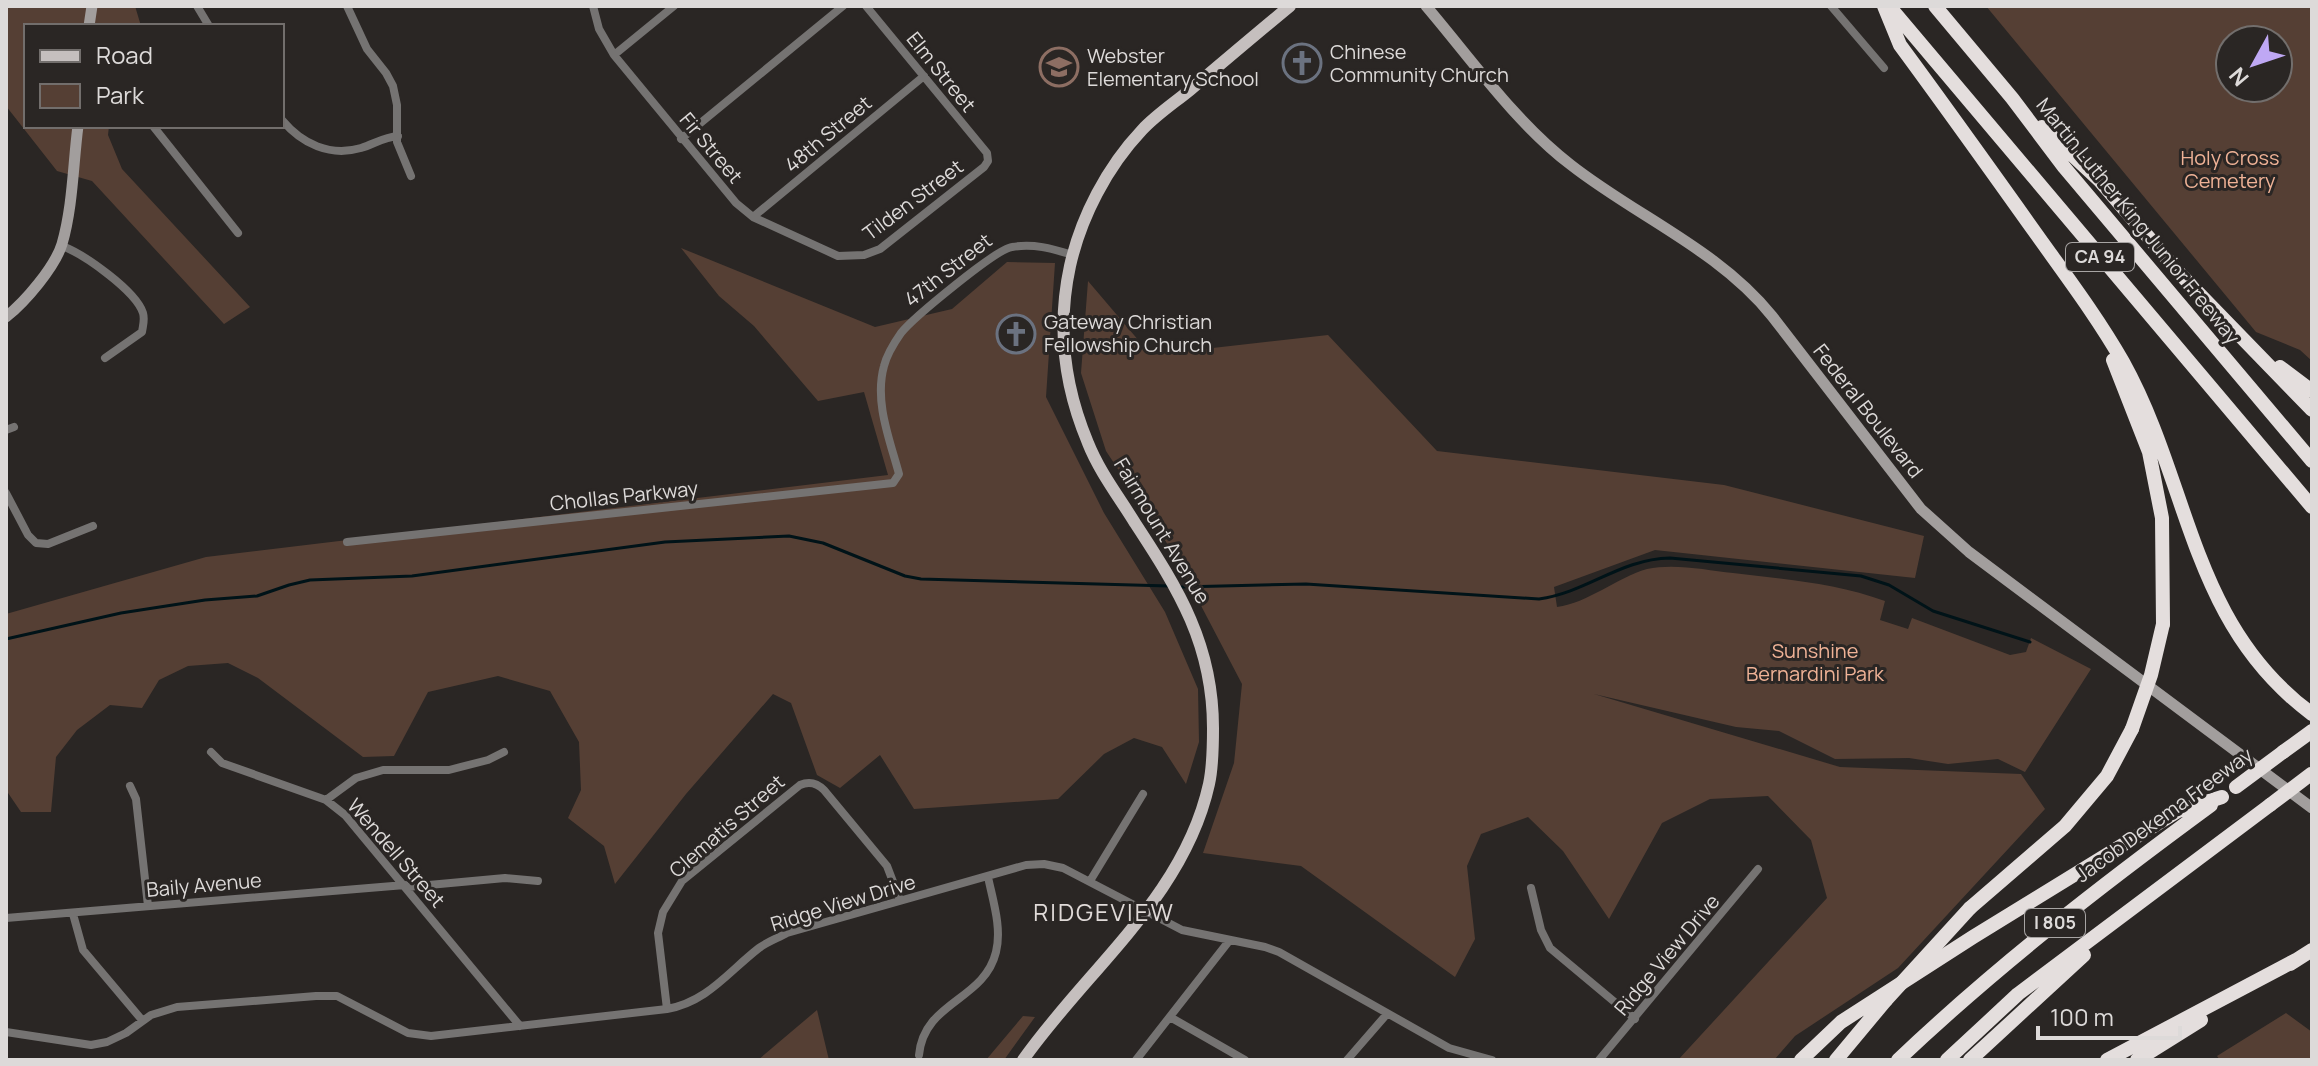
<svg xmlns="http://www.w3.org/2000/svg" width="2318" height="1066" viewBox="0 0 2318 1066" font-family="Manrope,sans-serif">
	<style>
		.green { fill: #553f34; fill-rule: evenodd }
		.lines { fill: none; stroke-linecap: round; stroke-linejoin: round }
		.stream { stroke: #001318; stroke-width: 3 }
		.minor { stroke: #757372; stroke-width: 8 }
		.secondary { stroke: #a29e9d; stroke-width: 11 }
		.primary { stroke: #c5bfbe; stroke-width: 12 }
		.motorway { stroke: #e4dedd; stroke-width: 14 }
		.motorway-bridge { stroke: #e4dedd; stroke-width: 14 }
		.labels { text-anchor: middle; stroke-width: 6; stroke-linejoin: round; paint-order: stroke }
		.shield { fill: #2a2624; stroke: #a7a4a3; stroke-width: 2 }
		.shield-label { font-size: 18px; font-weight: bold; fill: #dddad9 }
		.poi-label { font-size: 20px; fill: #dddad9; stroke: #2a2624; text-anchor: start }
		.street-label { font-size: 20px; fill: #dddad9; stroke: #2a2624 }
		.park-label { font-size: 20px; fill: #efb296; stroke: #2a2624 }
		.quarter-label { font-size: 24px; letter-spacing: 2px; fill: #e0dad8; stroke: #2a2624 }
	</style>
	<rect width="100%" height="100%" fill="#2a2624"/>
	<path class="green" d="M 6,6 L 135,6 L 141,26 L 26,26 L 26,126 L 109,126 L 108,135 L 122,169 L 250,307 L 224,324 L 92,181 L 57,171 L 6,106 Z
		M 1986,6 L 2312,6 L 2312,361 L 2300,350 L 2256,332 ZM 2278,40 L 2278,88 L 2230,88 L 2230,40 Z
		M 681,248 L 875,327 L 952,309 L 1007,262 L 1055,263 L 1046,397 L 1104,513 L 1165,612 L 1198,689 L 1199,742 L 1186,784 L 1162,747 L 1134,738 L 1104,754 L 1058,799 L 914,809 L 880,755 L 840,788 L 817,775 L 791,703 L 773,694 L 686,794 L 615,884 L 604,846 L 568,818 L 581,790 L 579,742 L 550,691 L 498,676 L 428,692 L 394,756 L 363,757 L 258,678 L 228,663 L 188,666 L 159,680 L 142,708 L 110,705 L 77,730 L 56,757 L 51,812 L 21,812 L 6,790 L 6,614 L 206,557 L 888,475 L 864,392 L 818,401 L 754,326 L 719,296 Z
		M 1088,281 L 1151,355 L 1328,335 L 1437,451 L 1724,485 L 1924,536 L 1915,578 L 1655,550 L 1554,587 L 1557,607 C 1588,603 1616,578 1647,569 C 1674,563 1706,570 1733,573 C 1784,579 1837,583 1885,601 L 1880,620 L 1908,629 L 1912,618 L 2010,655 L 2026,652 L 2031,638 L 2091,669 L 2025,772 L 1998,759 L 1948,764 L 1909,758 L 1835,759 L 1779,731 L 1736,727 L 1594,694 L 1840,767 L 2021,774 L 2045,809 L 1898,968 L 1795,1036 L 1774,1060 L 1678,1060 L 1827,898 L 1811,840 L 1768,796 L 1710,799 L 1662,823 L 1609,919 L 1563,851 L 1528,817 L 1481,834 L 1467,866 L 1475,939 L 1455,977 L 1301,866 L 1203,853 L 1234,763 L 1242,684 L 1174,554 L 1106,451 L 1081,373 Z
		M 817,1010 L 829,1060 L 758,1060 Z
		M 2286,1013 L 2312,1032 L 2312,1060 L 2220,1060 L 2217,1056 Z
		M 1023,1016 L 1035,1017 L 1004,1060 L 986,1060 Z"/>
	<g class="lines">
		<path class="stream" d="M 1181,587 L 1306,584 L 1539,599 C 1588,592 1620,559 1670,558 L 1861,576 L 1889,585 L 1933,611 L 2030,642
			M 6,639 L 121,613 L 205,600 L 257,596 L 289,585 L 310,580 L 412,576 L 665,542 L 789,536 L 823,543 L 905,576 L 921,579 L 1169,586"/>
		<path class="minor" d="M 197,6 L 209,26
			M 347,6 L 367,49 L 386,73 L 393,86 L 397,105 L 397,142 L 411,176
			M 593,6 L 599,29 L 614,55 L 736,203 L 753,217 L 838,256 L 864,255 L 880,249 L 984,167 L 988,161 L 987,153 L 866,6
			M 1831,6 L 1884,68
			M 614,55 L 674,6
			M 282,120 C 302,144 330,157 361,148 C 374,144 384,137 398,136
			M 153,126 L 238,233
			M 681,139 L 843,6
			M 753,217 L 924,76
			M 62,246 C 84,254 136,291 143,313 C 145,320 143,325 142,332 L 105,358
			M 6,430 L 14,427
			M 6,493 L 28,535 L 36,543 L 48,544 L 93,526
			M 347,542 L 893,483 L 899,474 C 890,440 874,402 884,366 C 887,354 894,343 901,333 C 913,318 996,249 1012,247 C 1034,243 1053,249 1073,255
			M 211,752 L 222,763 L 326,800 L 345,815 L 520,1026
			M 130,786 L 136,799 L 148,906
			M 326,800 L 356,778 L 383,770 L 449,770 L 488,760 L 504,752
			M 1090,881 L 1143,794
			M 407,887 L 505,878 L 538,881
			M 1531,888 L 1541,930 L 1550,948 L 1635,1019
			M 73,914 L 83,950 L 142,1020
			M 6,918 L 405,885
			M 667,1009 L 658,933 L 663,912 L 682,881 L 800,785 C 809,781 817,783 824,790 L 887,866 L 900,900
			M 1170,1017 L 1245,1060
			M 6,1032 L 91,1045 L 107,1042 L 126,1033 L 151,1015 L 177,1007 L 316,996 L 337,996 L 408,1033 L 431,1036 L 667,1009 C 707,1002 728,972 759,948 C 767,942 778,938 787,933 L 1026,865 L 1044,864 L 1063,868 L 1182,930 L 1265,947 L 1279,952 L 1449,1048 L 1492,1060
			M 919,1055 C 924,1001 984,1001 996,952 C 1002,928 993,901 988,877
			M 1136,1060 L 1229,941
			M 1347,1060 L 1387,1014
			M 1599,1060 L 1758,869"/>
		<path class="secondary" d="M 1426,6 C 1472,60 1515,122 1571,165 C 1636,216 1719,250 1772,316 L 1921,509 L 1969,552 L 2312,808
			M 89,26 L 92,6
			M 6,317 C 25,302 55,267 62,244 C 73,206 73,164 78,126"/>
		<path class="primary" d="M 1023,1060 C 1087,969 1184,897 1209,784 C 1213,766 1213,747 1213,728 C 1213,645 1179,590 1135,523 C 1119,497 1099,471 1088,443 C 1064,386 1057,326 1070,266 C 1081,217 1107,167 1142,130 C 1156,115 1174,103 1190,90 C 1223,62 1256,34 1290,6"/>
		<path class="motorway" d="M 1884,6 L 1900,45 C 1948,110 1995,176 2042,242 C 2070,281 2099,320 2123,362 C 2191,485 2190,624 2312,714
			M 1889,6 L 2312,507
			M 1935,6 L 2012,98 L 2064,167 L 2312,461
			M 2042,127 L 2100,181 L 2181,275 L 2312,410
			M 2113,360 L 2149,452 L 2162,518 L 2163,624
			M 2280,367 L 2312,391
			M 2283,752 L 2312,731
			M 1970,908 L 2065,826 L 2107,776 L 2132,729
			M 2290,964 L 2312,950
			M 1801,1060 L 1841,1022 L 1973,937 L 2178,811 L 2222,797
			M 1836,1060 L 1886,1000
			M 1898,1060 C 1996,967 2102,885 2211,805
			M 1947,1060 L 2018,994 L 2270,805
			M 1970,1060 L 2084,955
			M 2107,1060 L 2296,960
			M 2137,1060 L 2201,1020"/>
		<path class="motorway-bridge" d="M 2132,729 L 2151,675 L 2163,624
			M 2236,787 L 2283,752
			M 2270,805 L 2311,774
			M 1886,1000 L 1970,908"/>
	</g>
	<defs>
		<g id="church-ring" transform="scale(2)"><circle r="9.5" fill="#2a2624" stroke="#6b7280" stroke-width="1.5"/><path d="M-1.2-6h2.4v3.5h3.3v2.4h-3.3V6h-2.4V-.1h-3.3v-2.4h3.3Z" fill="#6b7280"/></g>
		<g id="school-ring" transform="scale(2)"><circle r="9.5" fill="#2a2624" stroke="#8d6e63" stroke-width="1.5"/><path d="M0-5L7-2L0 1L-7-2ZM-4 1L0 2.5L4 1V4Q0 6-4 4Z" fill="#8d6e63"/></g>
	</defs>
	<g fill-rule="evenodd">
		<use href="#church-ring" x="1302" y="63"/>
		<use href="#school-ring" x="1059" y="67"/>
		<use href="#church-ring" x="1016" y="334"/>
	</g>
	<g class="labels">
		<g class="shield">
			<rect x="2066" y="243" width="68" height="28" rx="6"/>
			<rect x="2025" y="909" width="60" height="28" rx="6"/>
		</g>
		<g class="shield-label">
			<text x="2100" y="263">CA 94</text>
			<text x="2055" y="929">I 805</text>
		</g>
		<g class="poi-label">
			<text x="1330" y="59">Chinese<tspan x="1330" dy="23">Community Church</tspan></text>
			<text x="1087" y="63">Webster<tspan x="1087" dy="23">Elementary School</tspan></text>
			<text x="1044" y="329">Gateway Christian<tspan x="1044" dy="23">Fellowship Church</tspan></text>
		</g>
		<g class="street-label">
			<text transform="translate(941 72) rotate(51)" y="7">Elm Street</text>
			<text transform="translate(828 134) rotate(-40)" y="7">48th Street</text>
			<text transform="translate(711 148) rotate(50)" y="7">Fir Street</text>
			<text transform="translate(913 200) rotate(-37)" y="7">Tilden Street</text>
			<text transform="translate(2138 221) rotate(51)" y="7">Martin Luther King Junior Freeway</text>
			<text transform="translate(948 270) rotate(-38)" y="7">47th Street</text>
			<text transform="translate(1868 411) rotate(52)" y="7">Federal Boulevard</text>
			<text transform="translate(624 496) rotate(-6)" y="7">Chollas Parkway</text>
			<text transform="translate(1162 531) rotate(59)" y="7">Fairmount Avenue</text>
			<text transform="translate(2164 815) rotate(-36)" y="7">Jacob Dekema Freeway</text>
			<text transform="translate(727 826) rotate(-41)" y="7">Clematis Street</text>
			<text transform="translate(396 853) rotate(49)" y="7">Wendell Street</text>
			<text transform="translate(204 885) rotate(-5)" y="7">Baily Avenue</text>
			<text transform="translate(843 903) rotate(-17)" y="7">Ridge View Drive</text>
			<text transform="translate(1667 955) rotate(-50)" y="7">Ridge View Drive</text>
		</g>
		<g class="park-label">
			<text x="2230" y="165">Holy Cross<tspan x="2230" dy="23">Cemetery</tspan></text>
			<text x="1815" y="658">Sunshine<tspan x="1815" dy="23">Bernardini Park</tspan></text>
		</g>
		<g class="quarter-label">
			<text x="1104" y="921">RIDGEVIEW</text>
		</g>
	</g>
	<rect width="2318" height="1066" fill="none" stroke="#dddad9" stroke-width="16"/>
	<rect x="24" y="24" width="260" height="104" fill="#2a2624" stroke="#726e6c" stroke-width="2"/>
	<rect x="40" y="50" width="40" height="12" fill="#c5bfbe" stroke="#726e6c" stroke-width="2"/>
	<text x="96" y="64" font-size="24" fill="#dddad9">Road</text>
	<rect x="40" y="84" width="40" height="24" fill="#553f34" stroke="#726e6c" stroke-width="2"/>
	<text x="96" y="104" font-size="24" fill="#dddad9">Park</text>
	<g transform="translate(2254 64) rotate(230)"><circle r="38" fill="#2a2624" stroke="#726e6c" stroke-width="2"/>
	<path d="M0-6L14 30L0 20L-14 30Z" fill="#bfa8f4"/>
	<text y="-12" font-size="22" font-weight="bold" text-anchor="middle" fill="#dddad9">N</text>
	</g>
	<path d="M2038 1026v12h142v-12" fill="none" stroke="#dddad9" stroke-width="4"/>
	<text x="2050" y="1026" font-size="24" fill="#dddad9" stroke="#2a2624" stroke-width="6" paint-order="stroke">100 m</text>
</svg>
